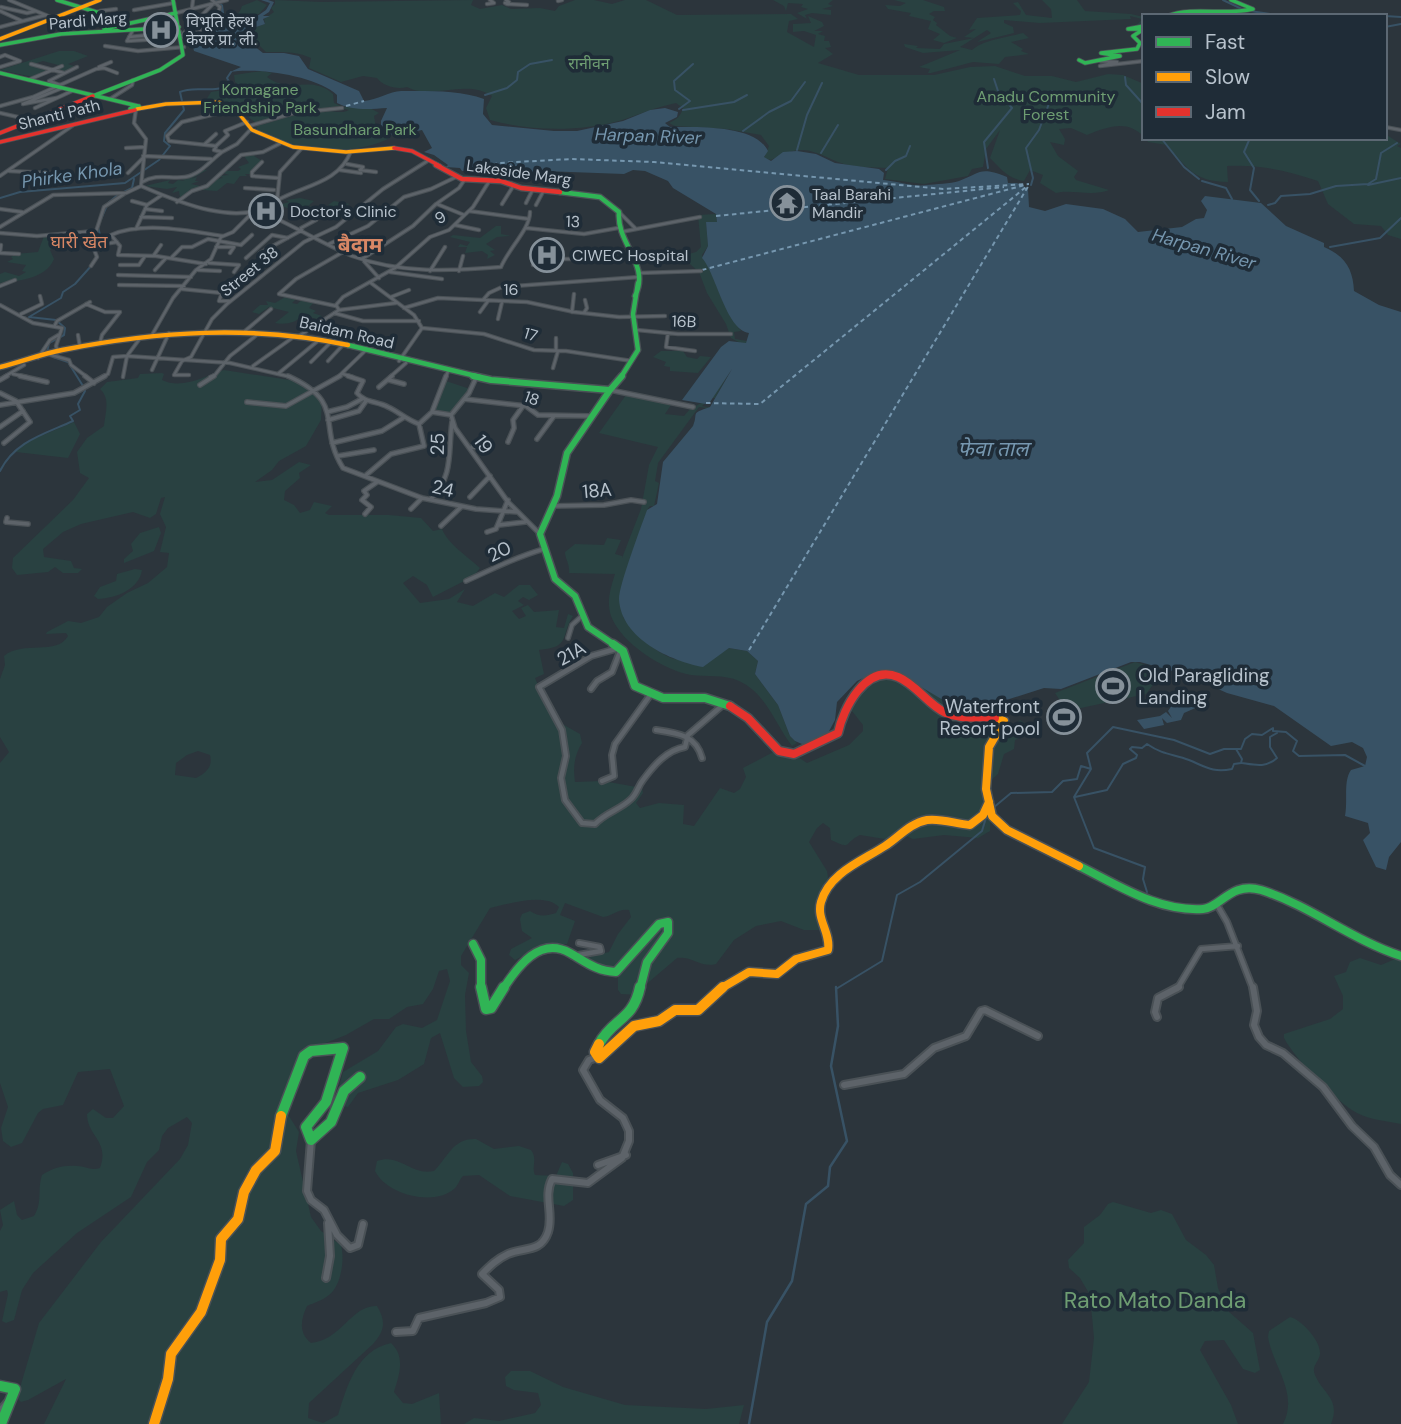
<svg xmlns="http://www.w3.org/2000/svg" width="1401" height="1424" viewBox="0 0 1401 1424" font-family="'DM Sans','Noto Sans Devanagari',sans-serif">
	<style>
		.green { fill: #294141; fill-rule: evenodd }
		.water { fill: #385265 }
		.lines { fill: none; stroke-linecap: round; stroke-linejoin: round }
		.stream-far1 { stroke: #385265; stroke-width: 2 }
		.stream { stroke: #385265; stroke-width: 2.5 }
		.river { fill: #385265; fill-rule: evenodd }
		.ferry { stroke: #7697af; stroke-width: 2; stroke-dasharray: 4.5 3.5; stroke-linecap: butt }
		.street-far3-casing { stroke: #4a5156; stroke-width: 4.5 }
		.street-far2-casing { stroke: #4a5156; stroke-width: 6 }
		.street-far1-casing { stroke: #4a5156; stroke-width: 8 }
		.street-casing { stroke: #4a5156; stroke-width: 10 }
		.fast-far4-casing { stroke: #4a5156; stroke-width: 5 }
		.fast-far3-casing { stroke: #4a5156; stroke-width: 7 }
		.fast-far2-casing { stroke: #4a5156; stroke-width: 9 }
		.fast-far1-casing { stroke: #4a5156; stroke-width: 11 }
		.fast-casing { stroke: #4a5156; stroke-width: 13 }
		.slow-far3-casing { stroke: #4a5156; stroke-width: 5 }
		.slow-far2-casing { stroke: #4a5156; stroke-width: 7 }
		.slow-far1-casing { stroke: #4a5156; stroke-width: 11 }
		.slow-casing { stroke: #4a5156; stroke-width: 13 }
		.jam-far2-casing { stroke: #4a5156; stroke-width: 5 }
		.jam-far1-casing { stroke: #4a5156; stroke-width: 7 }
		.jam-casing { stroke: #4a5156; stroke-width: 11 }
		.street-far3 { stroke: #5d6369; stroke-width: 2.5 }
		.street-far2 { stroke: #5d6369; stroke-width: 3.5 }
		.street-far1 { stroke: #5d6369; stroke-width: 4.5 }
		.street { stroke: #5d6369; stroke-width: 6 }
		.fast-far4 { stroke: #30b455; stroke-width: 3.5 }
		.fast-far3 { stroke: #30b455; stroke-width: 4.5 }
		.fast-far2 { stroke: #30b455; stroke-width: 6 }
		.fast-far1 { stroke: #30b455; stroke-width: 8 }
		.fast { stroke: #30b455; stroke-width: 10 }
		.slow-far3 { stroke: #ff9f0a; stroke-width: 3.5 }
		.slow-far2 { stroke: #ff9f0a; stroke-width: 4.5 }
		.slow-far1 { stroke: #ff9f0a; stroke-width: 8 }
		.slow { stroke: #ff9f0a; stroke-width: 10 }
		.jam-far2 { stroke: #e5322d; stroke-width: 3.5 }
		.jam-far1 { stroke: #e5322d; stroke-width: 4.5 }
		.jam { stroke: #e5322d; stroke-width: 8 }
		.labels { text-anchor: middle; stroke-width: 7; stroke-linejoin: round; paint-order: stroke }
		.far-street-label { font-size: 16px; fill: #b7c2cc; stroke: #1f2c37 }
		.far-poi-label { font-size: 16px; fill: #b7c2cc; stroke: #1f2c37; text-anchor: start }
		.far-park-label { font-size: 16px; fill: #6e9d72; stroke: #1f2c37 }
		.far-water-label { font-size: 18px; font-style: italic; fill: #7697af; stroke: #1f2c37 }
		.far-neighbourhood-label { font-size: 18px; fill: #d88765; stroke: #1f2c37 }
		.street-label { font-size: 19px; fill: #b7c2cc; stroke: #1f2c37 }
		.poi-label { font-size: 19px; fill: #b7c2cc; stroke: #1f2c37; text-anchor: start }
		.far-district-label { font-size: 21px; font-weight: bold; fill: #d88765; stroke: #1f2c37 }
		.water-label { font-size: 21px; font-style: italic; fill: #7697af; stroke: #1f2c37 }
		.near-park-label { font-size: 23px; fill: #6e9d72; stroke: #1f2c37 }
	</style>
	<rect width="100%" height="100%" fill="#2c353c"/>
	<path class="green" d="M 257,0 L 267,5 L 259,14 L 252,14 L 227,27 L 207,31 C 216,17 237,24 242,6 Z
		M 275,0 L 321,2 L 473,0 L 471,5 L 480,9 L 502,5 L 511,9 L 540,8 L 555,11 L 559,6 L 575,0 L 594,0 L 612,4 L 625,0 L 646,0 L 677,15 L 791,14 L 798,19 L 789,21 L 787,32 L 814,47 L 816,35 L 804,31 L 793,32 L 793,24 L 811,23 L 808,16 L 822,22 L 824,26 L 814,31 L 823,31 L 818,34 L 825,36 L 824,41 L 829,41 L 831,47 L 825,48 L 833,54 L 818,63 L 859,75 L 934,75 L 970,67 L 995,66 L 1025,76 L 1052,76 L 1076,82 L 1108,74 L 1123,75 L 1144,84 L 1144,137 C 1127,119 1108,127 1087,135 L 1071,128 L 1059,129 L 1065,139 L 1064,145 L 1050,142 L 1058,156 L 1078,171 L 1074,177 L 1076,180 L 1109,190 C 1092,197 1071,189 1056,193 L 1040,183 L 1043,175 L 1030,170 L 1024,181 C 1007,178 1001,169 990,158 L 1000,130 L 986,149 L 983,167 L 972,169 L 968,176 L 924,184 L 885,179 L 888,168 C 873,167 853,168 838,162 C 808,149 803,144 771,160 L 764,158 L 769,146 L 761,135 L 727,129 L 675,126 L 669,123 C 676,120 681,116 683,108 L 676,103 C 656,107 638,115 619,121 C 579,132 530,131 490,120 L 486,108 L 492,96 C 465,78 432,101 407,87 C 397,90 383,86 377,78 L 363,76 L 341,82 L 309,68 L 311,58 C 296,51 283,52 266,52 L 256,42 L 229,36 L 265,24 L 264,19 L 274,12 L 271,8 L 275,4 Z
		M 773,0 L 833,0 L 828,4 L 833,6 L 822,9 L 831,10 L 831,15 L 812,13 L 805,15 L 807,19 L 797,13 L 808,9 L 801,7 L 803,4 L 788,3 L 786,11 L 784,6 Z
		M 894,0 L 923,0 L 944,7 L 945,11 L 934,11 L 929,14 L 935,17 L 933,20 L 937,23 L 936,25 L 950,36 L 957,38 L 944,43 L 933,40 L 940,34 L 928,29 L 931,21 L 909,16 L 911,13 L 888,9 L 885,5 L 900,6 L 906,3 Z
		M 1042,0 L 1077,0 L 1085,11 L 1131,14 L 1144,17 L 1144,26 L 1126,26 L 1137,25 L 1142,19 L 1130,16 L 1131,19 L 1040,23 L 1004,20 L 1004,23 L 1013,27 L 1014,33 L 977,42 L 991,33 L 987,30 L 960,47 L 972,50 C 983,40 1008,37 1023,33 L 1029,38 L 1011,42 L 1023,49 L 1021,51 L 1029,54 L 1005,57 L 999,64 L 973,62 L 931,73 L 928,73 L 930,69 L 919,67 L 960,50 L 923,53 L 905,47 L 904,44 L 918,46 L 916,48 L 940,49 L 944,44 L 974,38 L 964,37 L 976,29 L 969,30 L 977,18 L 1020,15 L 1021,11 L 1013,3 L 1018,2 L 1026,15 L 1052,18 L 1051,9 Z
		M 59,51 L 74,51 L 88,56 L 68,64 L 76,67 L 65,72 L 55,69 L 62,66 L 43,61 L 30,65 L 48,71 L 33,77 L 0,70 Z
		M 262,71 L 272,73 L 267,77 C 290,95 311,74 333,94 L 334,103 L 341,106 L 301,111 L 256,123 L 229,102 L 206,100 L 211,92 L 241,87 L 235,82 L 234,75 Z
		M 346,107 L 370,108 L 379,113 L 374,116 L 376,128 L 390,138 C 354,157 290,153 257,129 L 256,126 C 280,120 302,111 327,111 C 336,111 341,114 349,110 L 342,108 Z
		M 1385,134 L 1401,144 L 1397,146 L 1401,148 L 1401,239 L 1388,235 L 1381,226 L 1354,224 L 1328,204 L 1318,181 C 1288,171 1259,164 1227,166 L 1228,182 C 1195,182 1187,168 1167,145 L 1148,142 L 1145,138 L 1385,138 Z
		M 256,154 L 254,156 L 262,161 L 251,174 L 245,174 L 247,176 L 240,176 L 234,184 L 227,183 L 217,191 L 189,189 L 193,191 L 180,197 L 179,191 L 172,193 L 177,187 L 167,189 L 145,186 L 170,180 L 168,183 L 173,184 L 178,180 L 185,181 L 181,179 L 199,170 L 207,170 L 191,179 L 197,177 L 195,181 L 199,181 L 191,184 L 205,187 L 216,179 L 223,178 L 219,176 L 229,175 L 223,173 L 224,171 L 238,171 L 241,169 L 238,167 L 249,163 L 244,156 Z
		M 300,198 L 314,201 L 308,206 L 331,210 L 333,208 L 328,205 L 334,201 L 350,204 L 335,209 L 335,215 L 331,217 L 312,212 L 293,215 L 293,210 L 279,205 L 289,202 L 286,200 Z
		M 716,214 L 717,222 L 706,222 L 708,246 L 702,255 C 704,261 710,263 711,269 C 717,291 727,312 741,331 L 734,332 L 735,339 L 747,341 L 715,398 L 712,398 L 702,406 L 722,410 L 699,407 L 658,463 L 655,481 L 659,483 L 654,506 L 650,506 L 647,510 L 623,617 C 656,656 682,676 729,648 L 747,651 L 758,661 L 755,674 L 778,705 L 790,736 L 797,743 L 792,746 C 775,724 766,693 739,681 C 724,674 706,677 691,675 C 663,670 621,643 611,616 C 606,601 611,587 615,574 L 569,573 C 570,564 565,559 565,552 L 575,544 L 604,545 L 607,538 L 621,540 L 615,554 L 622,556 L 622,558 L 641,509 L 649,465 L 658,447 L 599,433 L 626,395 L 671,405 L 665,414 L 684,416 L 690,409 L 703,402 L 740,343 L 731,338 L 726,324 L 707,293 L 699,272 L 690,264 L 685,255 L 696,252 L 701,247 L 698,215 Z
		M 496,226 L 501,226 L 501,234 L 511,236 L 497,237 L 486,244 L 495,250 L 490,251 L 495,255 L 487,259 L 488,255 L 482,251 L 465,253 L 467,247 L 458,247 L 460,244 L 467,246 L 470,242 L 450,237 L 453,235 L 480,238 Z
		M 44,236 L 55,237 L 59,244 L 50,250 L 54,259 C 46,279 18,281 0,283 L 0,274 L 5,272 L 19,276 L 26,272 L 22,271 L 26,265 L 7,262 L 13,259 L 11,257 L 15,254 L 38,252 Z
		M 285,297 L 297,298 L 292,303 L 297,304 L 303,299 L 314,302 L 309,308 L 316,311 L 313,313 L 322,316 L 317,319 L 301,315 C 298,323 284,325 275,323 L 289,312 L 269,307 L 259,314 L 252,312 L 260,305 L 268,305 L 266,301 L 275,303 Z
		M 661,351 L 683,351 L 687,357 L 697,359 L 700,356 L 711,357 L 698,373 L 670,371 L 670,367 L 664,366 L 666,362 L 653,357 Z
		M 224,370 L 296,381 L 322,398 L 321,420 L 306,446 L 279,461 L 272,470 L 255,482 L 272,480 L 299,462 L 311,465 L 299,473 L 300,478 L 285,491 L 284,500 L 294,505 L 300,513 L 310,510 L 314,502 L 332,506 L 325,513 L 329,515 L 389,515 L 421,518 L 433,531 L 442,529 C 448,544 467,556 480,568 L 474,576 L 433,597 L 427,585 L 413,576 L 403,583 L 420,603 L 449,599 L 465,589 L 457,602 L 473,606 L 495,593 L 504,597 L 519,585 L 530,585 L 538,595 L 529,600 L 523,597 L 518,601 L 524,605 L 512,611 L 519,619 L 526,616 L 521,608 L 528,605 L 534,612 L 559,610 L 556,627 L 564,628 L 568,614 L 573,616 C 560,637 571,647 539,650 L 544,674 L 535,678 L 545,702 L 554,711 L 557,721 L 580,734 L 582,743 C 574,756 573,767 575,782 L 603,781 L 642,788 L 643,793 L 636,803 L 640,808 L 659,803 L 684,805 L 683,824 L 694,826 L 720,788 L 734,793 L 740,789 L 746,777 L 743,768 L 783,747 L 807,763 L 849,745 L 863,731 L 863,725 L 848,706 L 877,677 L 889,670 L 915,681 L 943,700 L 959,706 L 990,703 L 987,716 L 999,722 L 999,725 L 992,737 L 995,740 L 1020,720 L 1026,724 L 1023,727 L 1031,733 L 1015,740 L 1014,749 L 1004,754 L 998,774 L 987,784 L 990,794 L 990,831 L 978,838 L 944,835 L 913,839 L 906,836 L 891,840 L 860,835 C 842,844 853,850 831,840 L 830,828 L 823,823 L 817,828 L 809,842 L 827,871 L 829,884 L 815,904 L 819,930 L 804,930 L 781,921 L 756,926 L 734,940 L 716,964 C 700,968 693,956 677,958 L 643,987 L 640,995 L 621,994 L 618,990 L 618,974 L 621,969 L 619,965 L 602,970 L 582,962 L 581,959 L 609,952 L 618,934 L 631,917 L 629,910 C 619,908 613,916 603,917 L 565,903 L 560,915 L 575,921 L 567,944 L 541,946 L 515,960 L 509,955 L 511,949 L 532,938 L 522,931 L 520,919 L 522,914 L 530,911 C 539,917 546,916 556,913 L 559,907 C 545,892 508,904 490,908 L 461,956 L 461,965 L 469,973 L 465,995 L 466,1031 L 471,1062 L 482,1076 L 483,1082 L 479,1086 L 463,1087 L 454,1078 L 440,1033 L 431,1038 L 424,1064 L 398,1080 L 358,1093 L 348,1107 L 338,1105 L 335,1101 L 343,1072 L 378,1051 L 396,1027 L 403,1024 L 422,1028 L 437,1020 L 450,981 L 447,969 L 439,971 L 433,989 L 423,1004 L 407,1007 L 389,1019 L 374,1019 L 346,1035 L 300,1053 L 282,1105 L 299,1132 L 296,1151 L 311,1217 L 321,1231 L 341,1245 C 345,1260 341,1286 329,1295 C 323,1300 314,1303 307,1306 C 301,1319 298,1333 311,1343 C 342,1340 351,1305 377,1306 C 386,1321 385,1331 373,1344 L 309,1403 L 308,1418 L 323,1423 L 338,1415 C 347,1386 357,1350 391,1343 C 406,1357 399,1375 394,1392 L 403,1403 L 412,1404 L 439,1393 L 441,1424 L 44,1424 L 66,1379 L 28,1400 L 21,1402 L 17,1398 L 39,1323 L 101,1242 L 180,1159 L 188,1145 L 192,1123 L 187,1117 L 168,1128 L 162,1136 L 159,1150 L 147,1162 L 131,1197 L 77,1233 L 33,1273 L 22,1290 L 14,1320 L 6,1323 L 2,1321 L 8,1294 L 7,1290 L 0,1292 L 0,1231 L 3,1225 L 0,1210 L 14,1201 L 17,1215 L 22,1220 L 34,1216 C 43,1202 37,1190 42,1175 C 53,1168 63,1165 77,1166 C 86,1166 90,1171 100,1168 C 110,1141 87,1136 87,1114 L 93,1109 L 106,1118 L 113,1118 L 124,1106 L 110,1069 L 78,1072 L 63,1105 L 43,1109 L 38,1113 L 22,1143 L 11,1147 L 3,1141 L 1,1128 L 8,1107 L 0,1083 L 0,763 L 9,752 L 0,737 L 0,679 L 5,665 L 4,656 C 23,640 57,656 68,636 L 66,633 L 46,634 L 47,632 L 68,621 L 81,623 L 99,617 L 107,607 L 127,593 L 148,583 L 167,567 L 169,553 L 160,552 L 166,527 L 160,514 L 165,497 L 161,498 L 156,514 L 150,518 L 133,512 L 81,524 L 63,532 L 43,549 L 44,557 L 71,561 L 74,568 L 82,569 L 78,573 L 63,573 L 55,567 L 48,572 L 17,575 L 12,568 L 13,558 L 73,500 L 89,478 L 80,473 L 77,452 L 87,438 L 104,426 C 105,413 111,399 100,389 L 107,382 L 138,378 L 140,374 L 162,373 L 164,374 L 162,380 C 182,390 205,376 224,370 ZM 198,751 L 210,755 C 213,767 206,773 196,778 L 175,775 L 176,763 L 187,755 Z
		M 446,381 L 470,389 L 449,414 L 433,411 Z
		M 74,422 L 80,434 L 68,458 L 16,452 L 24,443 Z
		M 159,527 L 161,533 L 154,551 L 124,563 L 124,559 L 133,551 L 131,544 L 140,533 Z
		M 135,569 L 142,570 C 139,589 117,598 98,599 L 94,596 L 100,587 L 116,581 L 117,574 Z
		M 1135,662 L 1164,670 L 1146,694 L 1067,711 L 1055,693 Z
		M 1360,958 L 1381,965 L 1393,960 L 1401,960 L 1401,1124 C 1387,1121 1370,1120 1357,1113 C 1336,1102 1295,1059 1284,1038 L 1284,1034 L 1330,1019 L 1343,1009 L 1343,996 L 1334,976 L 1346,972 L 1350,962 Z
		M 476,1139 L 494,1149 L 519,1146 L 531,1150 C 538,1159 531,1166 535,1175 L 556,1176 L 562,1162 L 568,1164 L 573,1173 L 573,1200 L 564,1206 L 510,1196 L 479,1175 L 463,1176 C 459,1180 458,1186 454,1189 C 433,1207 386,1194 375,1171 L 377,1161 C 400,1153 411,1176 434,1171 C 448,1157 453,1138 476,1139 Z
		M 1113,1202 L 1151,1213 L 1161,1210 L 1172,1214 L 1186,1240 L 1206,1255 L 1214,1265 L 1218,1288 L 1228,1311 L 1253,1333 L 1260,1370 L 1255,1373 L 1243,1369 L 1224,1340 L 1205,1341 L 1200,1350 L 1231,1405 L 1238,1424 L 1062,1424 L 1089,1382 L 1094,1338 L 1090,1295 L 1080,1278 L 1069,1268 L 1068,1260 L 1084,1243 L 1084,1227 L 1100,1215 L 1108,1204 Z
		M 1290,1317 C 1302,1320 1321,1341 1320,1354 C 1319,1362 1311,1366 1315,1375 C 1323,1394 1341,1399 1331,1424 L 1283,1424 C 1299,1393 1273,1367 1268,1337 L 1269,1331 Z
		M 511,1371 L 530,1371 L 563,1387 L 625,1405 L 706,1409 L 744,1405 L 739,1424 L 464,1424 L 474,1418 L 499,1421 L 535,1413 L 541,1405 L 538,1393 L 514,1390 L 506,1386 L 505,1377 Z"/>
	<path class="water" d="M 253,16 L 270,16 L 263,19 L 265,24 L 229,36 L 249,42 L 263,53 L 284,53 L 299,56 L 308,69 L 359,91 L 364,101 C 377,100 390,91 401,91 C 428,91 460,90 484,99 L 483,114 L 492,125 L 554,131 L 577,131 L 623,121 L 650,110 L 665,108 L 678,112 L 677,117 L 665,123 L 670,127 C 696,127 755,124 768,151 L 764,157 L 771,161 L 783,152 L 797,151 L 816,154 L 835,163 L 879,169 L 884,173 L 883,180 C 896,181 914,187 926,185 C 936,184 950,184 959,181 C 981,173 979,166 1007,177 L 1008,183 L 1017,183 L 1028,189 L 1029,207 L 1045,211 L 1066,204 L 1103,209 L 1125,219 L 1138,232 L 1182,227 L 1196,219 L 1204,218 L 1207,210 L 1201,201 L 1205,196 L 1261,203 L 1286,226 L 1324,243 L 1324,247 C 1345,256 1353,269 1354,291 L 1379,305 L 1401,312 L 1401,842 L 1389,857 L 1386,870 L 1376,867 L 1363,840 L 1370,833 L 1368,823 L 1345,816 C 1348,801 1343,781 1351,770 L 1365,766 L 1367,757 L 1363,748 L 1352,742 L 1331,746 L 1274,706 L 1227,693 L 1187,675 L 1140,662 L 1131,662 L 1061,689 L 1044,688 L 1000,702 L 960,706 L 943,700 L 901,675 L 889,670 L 878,671 L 857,681 L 837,702 L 835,720 L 827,735 L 817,742 L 802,744 L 795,741 L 790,736 L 778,705 L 755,674 L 758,661 L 747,651 L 729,648 L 703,667 C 671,661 621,639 619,599 C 619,585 641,527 647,510 L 657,504 L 663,462 L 693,426 C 699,412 689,414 710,407 L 732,369 L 710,402 L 706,404 L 682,400 L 721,347 L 729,341 L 746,343 L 749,333 C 726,330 716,273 702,258 L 708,246 L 706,222 L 717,222 L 716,214 L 673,188 L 668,181 L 645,171 L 633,170 L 624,174 L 543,171 L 515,175 L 473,175 L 471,171 L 462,171 L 460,168 L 446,167 L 448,165 L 434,155 L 424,152 L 432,148 L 422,130 L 393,136 L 381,125 L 381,121 L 387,108 C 370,109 352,111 337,103 L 337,95 C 317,76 257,67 230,72 L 241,67 L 194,51 L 191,39 L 202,31 L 227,27 Z
		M 1179,695 L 1200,706 L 1184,713 L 1181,720 L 1167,723 L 1162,718 L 1164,725 L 1144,729 L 1137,720 L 1160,716 L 1166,712 L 1172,718 L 1168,711 Z"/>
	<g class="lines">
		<path class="stream-far1" d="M 1223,0 L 1244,10
			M 1250,11 L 1283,16
			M 1385,16 L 1401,17
			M 1385,27 L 1401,24
			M 1125,77 L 1126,85 L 1144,105
			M 1052,91 L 1052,100
			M 485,95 L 507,88 L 517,80 L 518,72 L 530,64 L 552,60
			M 679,109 L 690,101 L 675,90 L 674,81 L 693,64
			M 683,110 L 734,102 L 747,95
			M 743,131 L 769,112 L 791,101 L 805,82
			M 1161,138 L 1184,167 L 1199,179
			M 1250,138 L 1244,152 L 1254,168 L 1250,190 L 1259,201
			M 797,150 L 807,115 L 822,83
			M 821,153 L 838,125
			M 988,168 L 984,142 L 1012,108 L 998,91 L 994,79
			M 886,170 L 895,161 L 906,156 L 910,146
			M 1202,181 L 1226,188 L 1232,199
			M 1031,185 L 1033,178 L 1026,148 L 1039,130 L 1050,101
			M 1368,185 L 1401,178
			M 124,192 L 132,188 L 134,179
			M 0,198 L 20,192 L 125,183 L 159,160 L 170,146 L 164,141 L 165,133 L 184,110 L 180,92 C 194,85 211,94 231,85 L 227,78 L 231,72
			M 1268,205 L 1275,203 L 1281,196 L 1310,194 L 1336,186 L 1368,184 L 1376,179 L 1381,153 L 1397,143
			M 101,219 L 108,203 L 119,194
			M 1330,247 L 1380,238 L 1401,218
			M 95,248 L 100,235 L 98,227
			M 47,352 L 49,343 L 64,335 L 65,328 L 56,320 L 29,317 L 61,298 L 63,292 L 75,284 L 92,265
			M 53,357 L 68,362 L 83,386
			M 0,471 C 15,441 45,434 73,421 L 70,416 L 80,410 L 78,404 L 85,391
			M 1242,763 C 1255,765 1266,768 1277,758 L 1270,747 L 1270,737 L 1277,733
			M 1075,797 L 1107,790 L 1123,764 L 1136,758 L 1137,755 L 1130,749 L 1132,747 L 1142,748 L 1147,744 C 1163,755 1173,754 1189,760 C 1206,767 1213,773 1232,769 L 1234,764 L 1241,763 L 1242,759 L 1236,749
			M 993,808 L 1011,793 L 1052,792 L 1063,781 L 1077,779 L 1081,766 L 1091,769
			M 1147,892 L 1143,879 L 1145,867 L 1094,848 L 1074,797 L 1091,769 L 1087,753 L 1113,727 L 1174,740 L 1210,754 L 1224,749 L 1241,749 L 1245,739 L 1252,734 L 1262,735 L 1273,728 L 1273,731 L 1286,732 L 1297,741 L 1293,751 L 1299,756 L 1345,755 L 1365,766
			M 836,989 L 882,961 L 897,895 L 920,882 L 982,831 L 988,811"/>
		<path class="stream" d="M 749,1424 L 767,1322 L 792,1281 L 806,1204 L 828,1186 L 830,1167 L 847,1141 L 831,1066 L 838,1026 L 836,987"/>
		<path class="river" d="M 213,0 L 217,0 L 223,5 L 224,13 L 207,28 L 206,26 L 220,13 L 220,6 Z
			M 261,0 L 268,0 L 274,2 L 269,12 L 252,23 L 250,23 L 250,21 L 266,10 L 270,3 Z"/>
		<path class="ferry" d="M 346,106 L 364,101
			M 470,173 L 498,163 L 572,159 L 654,162 L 943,189 L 1029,184
			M 716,216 L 1004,187
			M 702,270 L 1025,185
			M 706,403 L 760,404 L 1026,187
			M 749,650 L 1029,185"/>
		<g class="street-far3-casing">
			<path id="street-far3" d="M 9,0 L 53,18
				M 506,0 L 509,2 L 505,3 L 507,4 L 527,5
				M 558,1 L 562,0
				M 487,4 L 494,3 L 490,0
				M 1,7 L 27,13 L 36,11
				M 192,8 L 193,0
				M 134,10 L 174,3
				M 0,11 L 22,21
				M 176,13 L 227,0
				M 71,23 L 100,11 L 116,9
				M 0,27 L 46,15
				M 133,30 L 127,41 L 160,39
				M 181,36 L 213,4
				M 129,37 L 180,32
				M 181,37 C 198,34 216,25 220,7 L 212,0
				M 105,46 L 138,51 L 184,47
				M 0,57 L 5,55 L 20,61 L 0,67
				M 1100,61 L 1117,62 L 1100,66 L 1144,61
				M 31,64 L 64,73
				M 99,67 L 111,62
				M 28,80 L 62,66
				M 60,85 L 49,81 L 77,67
				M 56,98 L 23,104 L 62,88
				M 110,99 L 132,85 L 133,80
				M 0,106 L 33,97 L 96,69 L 104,68 L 117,73
				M 35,108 L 72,91
				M 136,109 L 134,123 L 146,139 L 141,186 C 178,202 240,229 277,201 L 280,172 L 301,149
				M 0,113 L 31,120
				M 249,126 L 294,113 L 342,108
				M 1385,127 L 1401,130
				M 205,144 L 216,134
				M 216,146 L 169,141 L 167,136 L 182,122 L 232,110
				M 216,146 L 228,135 L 225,131 L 247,122
				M 126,148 L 145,147
				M 222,152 L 237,144 L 251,129
				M 143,156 L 211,159
				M 262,162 L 252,172 L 252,176 L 278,178
				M 347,164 L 363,167 L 360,170 L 376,172
				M 340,170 L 361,173
				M 9,171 L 70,174
				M 128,173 L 143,158
				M 0,176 L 75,124
				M 142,182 C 157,173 169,179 185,177 C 200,175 211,160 222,152 L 214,150 L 216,147
				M 245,188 L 274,190
				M 278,200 C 305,185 339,183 351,151
				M 132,201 L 147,205
				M 177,202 L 192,191 L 207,186 L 241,155 L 263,152 L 281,143
				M 526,203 L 533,189
				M 437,204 L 464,215
				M 502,204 L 512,188
				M 536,205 L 544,190
				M 273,206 L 275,218 C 301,230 326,245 352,256 C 401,274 451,271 501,267
				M 0,209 L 22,212
				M 145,209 L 162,211
				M 469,211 L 529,219
				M 619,212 L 635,228
				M 141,217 L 172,218
				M 455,225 L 479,230
				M 0,227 L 53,195 L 126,193 L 141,186
				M 301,228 L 316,220
				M 526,228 L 584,234 L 618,228
				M 136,229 L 147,205 L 162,195
				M 621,232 L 700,217
				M 0,233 L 37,236 L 95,231
				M 104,244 L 117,242
				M 329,244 L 368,226 L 404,197 L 431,189 L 456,177
				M 216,247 L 234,247 L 230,253
				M 0,252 L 1,245
				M 0,253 L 19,254
				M 260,253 L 302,230
				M 154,255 L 161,245
				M 172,257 L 182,247 L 192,247 L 208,239 L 241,245 L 252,235
				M 246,258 L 272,235 L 288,238
				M 209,263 L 239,265 L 234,272
				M 206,264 L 156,256 L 118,255 L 120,246 L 111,235 C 144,221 189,231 223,236
				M 120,265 L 139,265 L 145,256
				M 533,265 L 534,259 L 577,259 L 631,251
				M 91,266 L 97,257 L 92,244 L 104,207 L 124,194
				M 501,267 C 509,248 530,229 530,212
				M 155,270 L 166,258
				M 198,270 L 220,271
				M 430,271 L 445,247
				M 459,271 L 463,256
				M 390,272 L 442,279
				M 640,273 L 701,271
				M 118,275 L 191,277
				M 379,278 L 362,259 L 413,226 L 436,204 L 459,188 L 465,179
				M 371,283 L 414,315 L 422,328
				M 119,285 L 184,286
				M 0,286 L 15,280
				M 182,289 L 222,293 L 219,301 L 229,301
				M 391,297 L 409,290
				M 483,300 L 489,293 L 502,287 L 639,277
				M 86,304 L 105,312 L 120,312 L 102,335 L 100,343
				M 0,305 L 33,323 L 62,328 L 56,346 L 58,352
				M 336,306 L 279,294 L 296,279 L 343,252
				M 404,308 L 438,298 L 527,302 L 574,312 L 619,317 L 665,316
				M 339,310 L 396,303
				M 480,312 L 488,301
				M 572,312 L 574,294
				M 334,313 L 363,321 L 419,321
				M 584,313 L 587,308 L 585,300
				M 21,314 L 42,304 L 40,296
				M 498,319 L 502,302
				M 55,325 L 57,321 L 90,302
				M 422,328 L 484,334 L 534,350 L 566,351 L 632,361
				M 637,330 L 678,334 L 731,334
				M 245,331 L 271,309
				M 668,333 L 666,347 L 695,351
				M 78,335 L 80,347
				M 152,335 L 173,298 L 196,270 L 211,259 L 221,237 L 233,232 L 254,211
				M 299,336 L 339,310 L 336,305 L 343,297 L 395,268 L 430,237 L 449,230 L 473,207 L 490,180
				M 556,338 L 556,351
				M 51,355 L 69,360 L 71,365 L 87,377
				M 38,358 L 50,340 L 60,334
				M 328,361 L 342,346
				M 399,361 L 422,328
				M 311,362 L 330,343
				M 253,366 L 295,336
				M 553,368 L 558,351
				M 152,370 L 169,333
				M 279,373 L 319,340
				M 13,374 L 27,377
				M 343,374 L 353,377
				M 189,375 L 174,375 L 182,361 L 191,357 L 212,319 L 227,304 L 304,242 L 336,227 L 383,189 L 429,160
				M 4,377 L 24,365
				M 102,377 L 108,374 L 113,357 L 127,356 L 141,337
				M 123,377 L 127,356 L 230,363 L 291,377
				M 210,377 L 215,375 L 230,356 L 258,334
				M 338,377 L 366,350
				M 390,377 L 406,363
				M 446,377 L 448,371"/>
		</g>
		<g class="street-far2-casing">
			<path id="street-far2" d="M 20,376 L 47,382
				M 85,376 L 94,383
				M 288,376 C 348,403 316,425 343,468 L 422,498 L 476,509 L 518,512
				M 348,376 L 363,381 L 357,393 C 365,403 377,401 388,407 C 399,412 407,420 419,424
				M 446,376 L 432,412 L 451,415 L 455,428 L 508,502 L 540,534
				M 0,380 L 7,376
				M 389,380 L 404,384
				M 200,385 L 214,376
				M 379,387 L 392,376
				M 610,390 L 693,407
				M 0,393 L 16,401 L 30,422 L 4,443
				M 464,399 L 526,406 L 538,415 L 591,416
				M 247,402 L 286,406 L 340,376
				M 0,405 L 74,393 L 105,376
				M 327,412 L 347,407 L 362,399
				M 451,415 L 469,393 L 475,380
				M 328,420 L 359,411 L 366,401
				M 419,424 L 432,412
				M 0,427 L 23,411
				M 537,439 L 554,416
				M 508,442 L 514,428 L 513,420 L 523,406
				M 332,443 L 382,431 L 403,418
				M 472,447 L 487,448
				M 338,456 L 374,450
				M 365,476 L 391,454 L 424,446 L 419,424
				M 470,497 L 490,476
				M 431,499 C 454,476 448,451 452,422
				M 552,506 L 604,505 L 631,500 L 644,502
				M 411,509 L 422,498
				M 365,514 L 371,507 L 362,500 L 367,495 L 364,491 L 377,482
				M 7,518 L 6,522 L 28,524
				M 499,525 L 525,522
				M 441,526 L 461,507
				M 487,532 L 496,529 L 508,500
				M 466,581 C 493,569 515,557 544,549
				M 568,638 L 572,625 L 583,615"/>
		</g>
		<g class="street-far1-casing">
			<path id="street-far1" d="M 619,648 L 591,656 L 539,687 L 562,730 L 566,756 L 561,778 L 565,800 L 582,823 L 595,824 C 606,812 620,810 631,799 C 637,794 638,786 643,780 C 654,765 667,750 685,747 L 688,735 L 724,704
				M 591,689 L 597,681 L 612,672 L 621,649
				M 656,730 C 677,733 696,735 702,758
				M 602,781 L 614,776 L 612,755 L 615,744 L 651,694
				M 1216,903 L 1227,922 L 1253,989
				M 573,956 L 601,951 L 600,947 L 579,943
				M 1177,989 L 1201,949 L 1238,946"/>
		</g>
		<g class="street-casing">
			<path id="street" d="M 1253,987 L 1257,1011 L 1254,1025 L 1259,1037 L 1266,1045 L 1283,1053 L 1323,1087 L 1352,1126 L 1374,1147 L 1390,1175 L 1401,1185
				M 1157,1017 L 1155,1012 L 1158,998 L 1179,987
				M 844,1085 L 904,1074 L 934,1048 L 966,1036 L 981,1011 L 985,1010 L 1038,1036
				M 311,1140 L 307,1191 L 311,1200 L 324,1210 L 337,1235 L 350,1248 L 358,1245 L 363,1224
				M 598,1165 L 626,1155
				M 326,1278 L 330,1256 L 328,1223
				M 396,1332 L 413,1331 L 419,1318 L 486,1303 L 500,1297 L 499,1290 L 482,1274 C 490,1266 497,1259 508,1254 C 524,1247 541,1253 548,1232 C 554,1214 543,1197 552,1179 L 588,1183 L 622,1158 L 629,1141 L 629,1131 L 623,1118 L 600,1100 L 583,1070 L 589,1060 L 597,1057
				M 0,1411 L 7,1403"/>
		</g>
		<g class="fast-far4-casing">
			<path id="fast-far4" d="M 57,0 L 113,17 L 122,23
				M 1167,16 C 1195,6 1224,16 1253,9 L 1231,0
				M 104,29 L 176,13
				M 0,45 L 61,34 L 179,27
				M 1079,60 L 1085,63 L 1120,56 L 1101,53 L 1137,49 L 1140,43 L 1133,36 L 1144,29 L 1128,29 L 1144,26
				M 0,73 L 138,106
				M 93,96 L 160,70 L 183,55 L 173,0
				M 134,106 L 139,106 L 140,108 L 130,109 Z"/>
		</g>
		<g class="fast-far3-casing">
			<path id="fast-far3" d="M 560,192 L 600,197 L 619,212 C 616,244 651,264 635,296
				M 348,345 L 480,377
				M 621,377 L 638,350 L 633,314 L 638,283"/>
		</g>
		<g class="fast-far2-casing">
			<path id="fast-far2" d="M 473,376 L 491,380 L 610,390 L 622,376
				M 610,390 L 567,453 L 557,496 L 540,534 L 555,579 L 575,596 L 588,627 L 616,646"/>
		</g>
		<g class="fast-far1-casing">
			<path id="fast-far1" d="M 613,644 L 623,651 L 635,686 L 663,698 L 705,698 L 730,706
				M 1079,866 C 1118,885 1158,912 1203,909 C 1220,908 1231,881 1261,890 C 1311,906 1352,940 1401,956
				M 473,944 L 481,960 L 481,989
				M 503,989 C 518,966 540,936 570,953 C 586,962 596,971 616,972 L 659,924 L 668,922 L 668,933 L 647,962 L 640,989"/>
		</g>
		<g class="fast-casing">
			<path id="fast" d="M 481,987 L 486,1009 L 491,1008 L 504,987
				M 599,1044 C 613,1018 633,1021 640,987
				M 281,1116 L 304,1056 L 311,1051 L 343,1048 L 326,1102 L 306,1127 L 311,1140 L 331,1122 L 344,1091 L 360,1077
				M 0,1386 L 15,1389 L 1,1424"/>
		</g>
		<g class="slow-far3-casing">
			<path id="slow-far3" d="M 0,39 L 100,0
				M 137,109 L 166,104 L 219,102 L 240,115 L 252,130 L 293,147 L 346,152 L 394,148"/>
		</g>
		<g class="slow-far2-casing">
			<path id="slow-far2" d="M 0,367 C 21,362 41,354 62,350 C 158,331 252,325 348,345"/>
		</g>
		<g class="slow-far1-casing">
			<path id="slow-far1" d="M 995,718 L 1004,721 L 989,747 L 986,789 L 992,816 L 1007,830 L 1079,866
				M 720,989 L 749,972 L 777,974 L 796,959 L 828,950 C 831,933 816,919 821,902 C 829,873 862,861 885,846 C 899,837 910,823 927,820 C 941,818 956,824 970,825 L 983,815 L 989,802"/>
		</g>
		<g class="slow-casing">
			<path id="slow" d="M 599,1044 L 595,1052 L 599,1058 L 634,1026 L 659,1021 L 675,1010 L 698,1010 L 723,987
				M 154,1424 L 168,1379 L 171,1354 L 201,1312 L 220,1260 L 221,1239 L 238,1219 L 244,1192 L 256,1170 L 275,1151 L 281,1116"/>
		</g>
		<g class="jam-far2-casing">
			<path id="jam-far2" d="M 0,133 L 93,96
				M 0,142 L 135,110
				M 394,148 L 412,151 L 440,166"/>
		</g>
		<g class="jam-far1-casing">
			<path id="jam-far1" d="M 436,165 L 462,179 L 501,181 L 521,188 L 560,192"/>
		</g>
		<g class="jam-casing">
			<path id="jam" d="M 730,706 L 748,718 L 779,751 L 794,754 L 838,733 C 843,709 866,663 898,677 C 917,685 928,705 946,713 C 961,720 979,716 995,718"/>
		</g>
		<use href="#street-far3" class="street-far3"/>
		<use href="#street-far2" class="street-far2"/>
		<use href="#street-far1" class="street-far1"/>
		<use href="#street" class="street"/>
		<use href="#fast-far4" class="fast-far4"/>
		<use href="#fast-far3" class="fast-far3"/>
		<use href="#fast-far2" class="fast-far2"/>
		<use href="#fast-far1" class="fast-far1"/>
		<use href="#fast" class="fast"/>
		<use href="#slow-far3" class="slow-far3"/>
		<use href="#slow-far2" class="slow-far2"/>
		<use href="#slow-far1" class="slow-far1"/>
		<use href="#slow" class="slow"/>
		<use href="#jam-far2" class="jam-far2"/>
		<use href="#jam-far1" class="jam-far1"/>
		<use href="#jam" class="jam"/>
	</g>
	<defs>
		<g id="hospital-ring" transform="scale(1.75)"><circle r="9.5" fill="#1f2c37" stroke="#86919a" stroke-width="1.5"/><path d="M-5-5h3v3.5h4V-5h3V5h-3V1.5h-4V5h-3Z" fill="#86919a"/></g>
		<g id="temple-ring" transform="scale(1.75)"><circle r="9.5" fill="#1f2c37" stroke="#86919a" stroke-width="1.5"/><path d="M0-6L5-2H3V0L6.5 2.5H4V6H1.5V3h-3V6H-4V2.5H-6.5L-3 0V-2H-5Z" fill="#86919a"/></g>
		<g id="stadium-ring" transform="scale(1.75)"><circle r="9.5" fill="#1f2c37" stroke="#86919a" stroke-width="1.5"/><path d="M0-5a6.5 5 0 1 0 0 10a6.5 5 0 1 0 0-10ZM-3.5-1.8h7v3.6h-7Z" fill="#86919a"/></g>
	</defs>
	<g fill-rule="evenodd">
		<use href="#hospital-ring" x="161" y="30"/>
		<use href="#temple-ring" x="787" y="203"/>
		<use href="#hospital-ring" x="266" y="211"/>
		<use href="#hospital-ring" x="547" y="255"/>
		<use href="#stadium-ring" x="1113" y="686"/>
		<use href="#stadium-ring" x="1064" y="717"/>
	</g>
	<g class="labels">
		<g class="far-street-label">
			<text transform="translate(88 20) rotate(-5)" y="6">Pardi Marg</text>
			<text transform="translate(59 114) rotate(-14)" y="6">Shanti Path</text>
			<text transform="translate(519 172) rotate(8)" y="6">Lakeside Marg</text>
			<text transform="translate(440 217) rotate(-30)" y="6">9</text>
			<text transform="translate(573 221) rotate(2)" y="6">13</text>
			<text transform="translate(249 271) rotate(-39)" y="6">Street 38</text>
			<text x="511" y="295">16</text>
			<text transform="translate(684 321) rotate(2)" y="6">16B</text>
			<text transform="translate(347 332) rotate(13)" y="6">Baidam Road</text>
			<text transform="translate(531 334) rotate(17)" y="6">17</text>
			<text transform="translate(532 398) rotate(20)" y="6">18</text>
		</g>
		<g class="far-poi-label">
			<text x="186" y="27">विभूति हेल्थ<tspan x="186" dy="18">केयर प्रा. ली.</tspan></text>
			<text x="812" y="200">Taal Barahi<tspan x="812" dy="18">Mandir</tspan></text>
			<text x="290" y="217">Doctor's Clinic</text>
			<text x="572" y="261">CIWEC Hospital</text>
		</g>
		<g class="far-park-label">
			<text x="589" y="69">रानीवन</text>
			<text x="260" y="95">Komagane<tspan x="260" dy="18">Friendship Park</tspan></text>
			<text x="1046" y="102">Anadu Community<tspan x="1046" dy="18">Forest</tspan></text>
			<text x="355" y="135">Basundhara Park</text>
		</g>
		<g class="far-water-label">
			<text transform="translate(648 136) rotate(2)" y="6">Harpan River</text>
			<text transform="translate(72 175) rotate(-8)" y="6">Phirke Khola</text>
			<text transform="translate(1204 249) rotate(16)" y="6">Harpan River</text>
		</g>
		<g class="far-neighbourhood-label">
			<text x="79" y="248">घारी खेत</text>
		</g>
		<g class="street-label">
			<text transform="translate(437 444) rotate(-89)" y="7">25</text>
			<text transform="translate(484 444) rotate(54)" y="7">19</text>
			<text transform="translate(443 488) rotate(13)" y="7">24</text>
			<text transform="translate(597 490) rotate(-5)" y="7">18A</text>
			<text transform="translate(499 551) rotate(-26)" y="7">20</text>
			<text transform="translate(571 653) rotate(-29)" y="7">21A</text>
		</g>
		<g class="poi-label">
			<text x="1138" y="682">Old Paragliding<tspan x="1138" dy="22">Landing</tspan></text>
			<text x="1040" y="713" text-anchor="end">Waterfront<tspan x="1040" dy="22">Resort pool</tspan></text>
		</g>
		<g class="far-district-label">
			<text x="360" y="252">बैदाम</text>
		</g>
		<g class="water-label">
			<text x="993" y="456">फेवा ताल</text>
		</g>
		<g class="near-park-label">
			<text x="1155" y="1308">Rato Mato Danda</text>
		</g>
	</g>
	<rect x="1142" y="14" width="245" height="126" fill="#1f2c37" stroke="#5c6873" stroke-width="2"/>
	<rect x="1156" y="37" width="35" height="10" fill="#30b455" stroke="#5c6873" stroke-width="2"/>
	<text x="1205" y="49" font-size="21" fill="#b7c2cc">Fast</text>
	<rect x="1156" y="72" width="35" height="10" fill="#ff9f0a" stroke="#5c6873" stroke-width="2"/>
	<text x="1205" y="84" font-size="21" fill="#b7c2cc">Slow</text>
	<rect x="1156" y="107" width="35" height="10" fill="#e5322d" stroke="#5c6873" stroke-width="2"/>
	<text x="1205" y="119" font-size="21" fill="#b7c2cc">Jam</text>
</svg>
